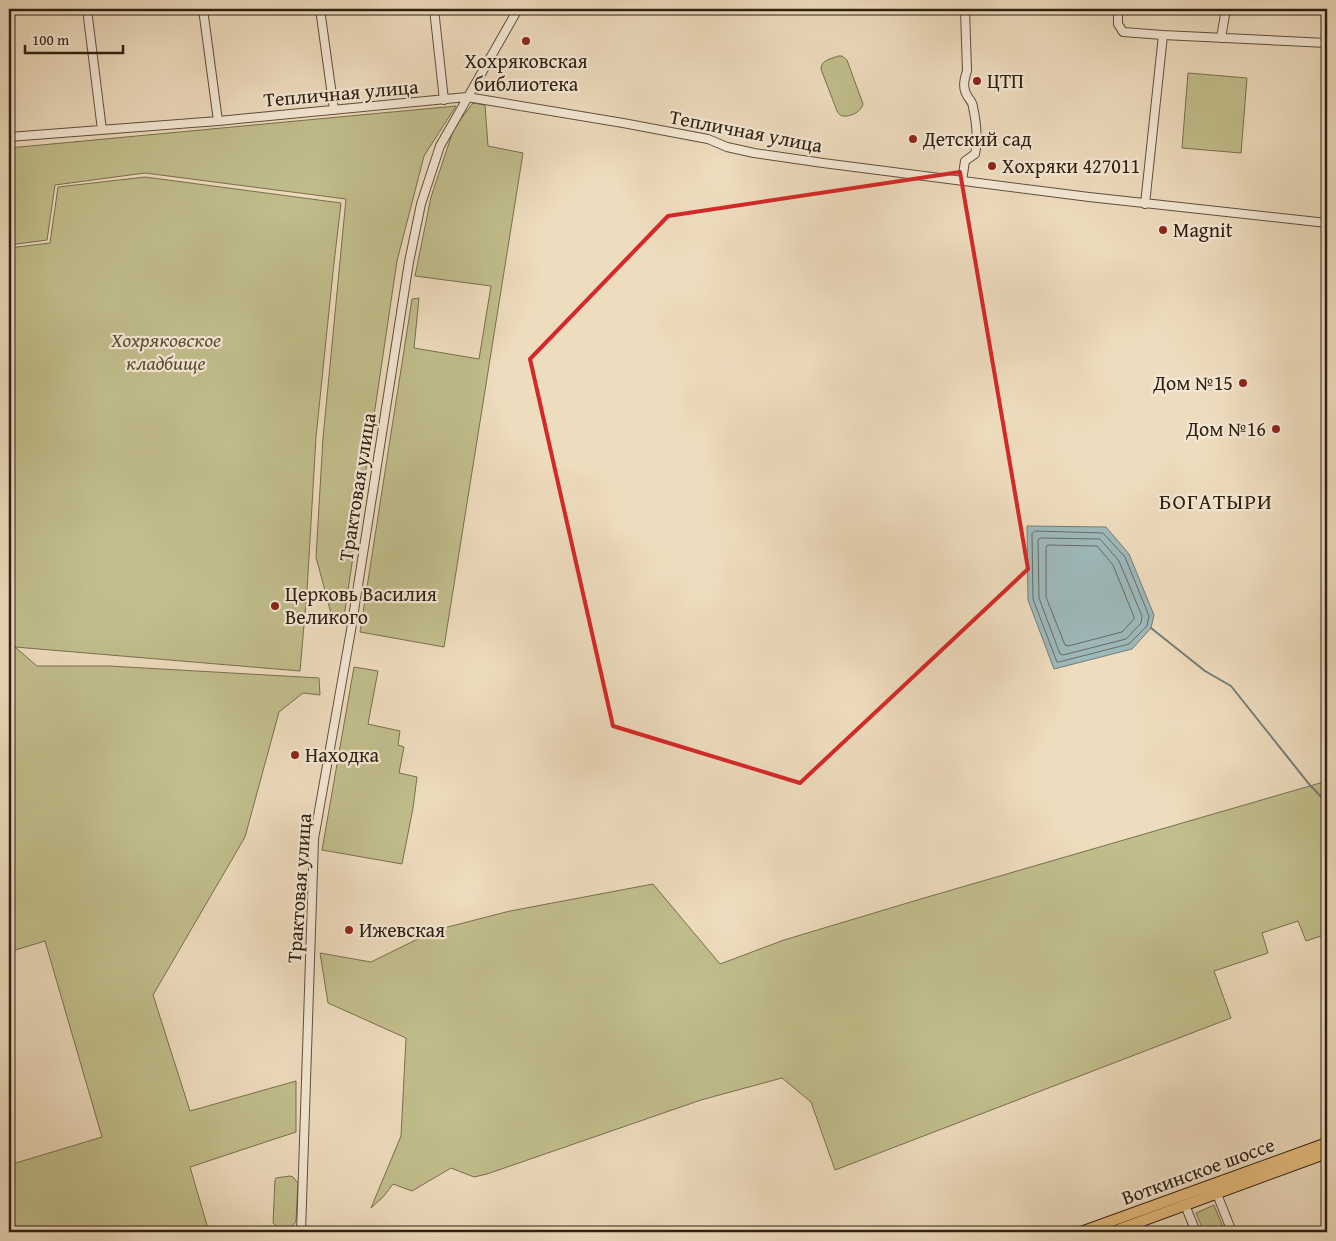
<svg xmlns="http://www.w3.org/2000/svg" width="1336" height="1241" viewBox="0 0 1336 1241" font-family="'Gentium Book Plus',serif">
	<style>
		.green { fill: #c1be8c; stroke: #786f4e }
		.water { fill: #9eb9bb; stroke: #727c77 }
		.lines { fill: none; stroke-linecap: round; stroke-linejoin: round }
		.shore { stroke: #666c66; stroke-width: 1 }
		.stream { stroke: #727c77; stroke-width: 2 }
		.minor-casing { stroke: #5f4f3c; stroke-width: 10 }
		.major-casing { stroke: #2f2011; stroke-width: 12 }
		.minor { stroke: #f4e8d5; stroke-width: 8 }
		.major { stroke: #e7be7f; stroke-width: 10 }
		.marked { fill: none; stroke: #d62828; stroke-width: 4; stroke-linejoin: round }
		.poi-dot { fill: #8f2418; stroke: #f4e8d5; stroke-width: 2 }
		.labels { text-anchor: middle; stroke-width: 4.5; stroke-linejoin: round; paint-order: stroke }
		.poi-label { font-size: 20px; fill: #2f2011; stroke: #f4e8d5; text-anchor: start }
		.street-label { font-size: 20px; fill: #2f2011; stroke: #f4e8d5 }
		.park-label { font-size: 20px; font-style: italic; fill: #5b4f36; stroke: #f4e8d5 }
		.quarter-label { font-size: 22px; letter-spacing: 1px; fill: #2f2011; stroke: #f4e8d5 }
	</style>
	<rect width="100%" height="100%" fill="#eedcbe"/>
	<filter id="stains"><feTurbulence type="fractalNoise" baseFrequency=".004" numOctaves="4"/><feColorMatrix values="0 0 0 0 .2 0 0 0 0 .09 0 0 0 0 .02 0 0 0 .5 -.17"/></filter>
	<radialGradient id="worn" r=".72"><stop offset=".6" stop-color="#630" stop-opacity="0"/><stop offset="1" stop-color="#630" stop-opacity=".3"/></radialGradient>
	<path class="green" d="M 838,56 L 842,56 L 847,60 L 863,104 C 862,111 851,117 844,116 C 840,116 839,114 837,111 L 821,69 C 821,60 831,59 838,56 Z
		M 1188,73 L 1247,78 L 1241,153 L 1182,148 Z
		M 473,103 L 485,105 L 488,146 L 523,153 L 444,647 L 360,632 L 412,299 L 419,298 L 414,348 L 479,359 L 491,286 L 415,276 L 431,197 L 454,128 Z
		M 456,106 L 424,156 L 397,261 L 344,617 L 337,616 L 332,617 L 316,557 L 323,438 L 346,199 L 145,173 L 55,185 L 47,240 L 9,245 L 9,148 Z
		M 145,177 L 341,203 L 333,272 L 316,437 L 307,591 L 300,671 L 15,647 L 37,666 L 109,666 L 319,678 L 320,695 L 303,693 L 279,712 L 245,837 L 153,995 L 190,1111 L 296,1081 L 296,1132 L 190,1167 L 209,1232 L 46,1232 L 21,1226 L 17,1232 L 9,1232 L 9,1165 L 102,1137 L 45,941 L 9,952 L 9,248 L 50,243 L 58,187 Z
		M 354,667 L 378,671 L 368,724 L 400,731 L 398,745 L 404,747 L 399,773 L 417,777 L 413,808 L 402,864 L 322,850 Z
		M 1327,781 L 1327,934 L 1306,941 L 1298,921 L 1262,933 L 1268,953 L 1214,971 L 1231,1018 L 835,1170 L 811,1102 L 782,1078 L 701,1100 L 487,1174 L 474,1177 L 451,1168 L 412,1191 L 393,1184 L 384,1196 L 371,1208 L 401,1136 L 406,1038 L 328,1003 L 320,953 L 371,962 L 436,930 L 510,911 L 653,884 L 720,964 L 784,940 L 924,898 Z
		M 290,1176 L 293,1177 L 298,1183 L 296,1221 C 292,1230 285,1228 277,1227 L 273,1223 L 275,1180 L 276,1178 Z
		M 1214,1205 L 1225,1232 L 1204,1232 L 1196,1213 Z"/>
	<path class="water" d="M 1027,526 L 1106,527 L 1129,554 L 1154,615 L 1151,628 L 1132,649 L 1054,669 L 1028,600 Z"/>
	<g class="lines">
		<path class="shore" d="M 1035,531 L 1103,533 L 1125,557 L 1149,616 L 1147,626 L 1129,644 L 1059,662 L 1057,662 L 1033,599 L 1032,534 Z
			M 1041,538 L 1100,539 L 1119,561 L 1142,616 L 1141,623 L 1126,639 L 1063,655 L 1060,654 L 1039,598 L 1038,540 Z
			M 1048,545 L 1097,546 L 1113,565 L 1134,617 L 1134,619 L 1122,632 L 1068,646 L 1065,645 L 1046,597 L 1046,548 Z"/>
		<path class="stream" d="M 1151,628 L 1205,671 L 1231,686 L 1309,784 L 1327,803"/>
		<g class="minor-casing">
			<path id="minor" d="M 87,9 L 102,130
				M 203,9 L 218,121
				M 320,9 L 334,110
				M 434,9 L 444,100
				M 1118,9 L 1118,24 L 1123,32 L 1163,35 L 1327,43
				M 1221,38 L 1226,9
				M 9,137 L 218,121 L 467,97 L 623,123 L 708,139 L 727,147 L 754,153 L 823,163 L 1089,197 L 1327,223
				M 962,181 L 965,161 L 975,154 C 978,141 976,121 973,107 C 973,103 970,100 968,97 C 962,88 964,80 967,71 L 965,9
				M 1145,204 L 1163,35
				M 1217,1194 L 1232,1232
				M 1185,1205 L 1196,1232
				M 301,1232 L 314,839 L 351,630 L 409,262 L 421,204 L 440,146 L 518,9"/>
		</g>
		<g class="major-casing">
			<path id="major" d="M 1081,1232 L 1327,1143
				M 1112,1232 L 1327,1153"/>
		</g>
		<use href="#minor" class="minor"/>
		<use href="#major" class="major"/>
	</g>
	<path class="marked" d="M 960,172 L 1028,569 L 800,783 L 613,726 L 530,359 L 668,216 Z"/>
	<g class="poi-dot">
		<circle cx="526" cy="41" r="5"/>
		<circle cx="977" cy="81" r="5"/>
		<circle cx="913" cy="139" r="5"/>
		<circle cx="992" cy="166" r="5"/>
		<circle cx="1163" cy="230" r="5"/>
		<circle cx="1243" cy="383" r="5"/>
		<circle cx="1276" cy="429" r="5"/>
		<circle cx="275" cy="606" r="5"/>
		<circle cx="295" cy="755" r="5"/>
		<circle cx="349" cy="930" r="5"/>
	</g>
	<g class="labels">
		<g class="poi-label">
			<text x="526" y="68" text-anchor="middle">Хохряковская<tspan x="526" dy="23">библиотека</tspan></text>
			<text x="987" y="88">ЦТП</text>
			<text x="923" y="146">Детский сад</text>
			<text x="1002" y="173">Хохряки 427011</text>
			<text x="1173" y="237">Magnit</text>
			<text x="1233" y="390" text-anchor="end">Дом №15</text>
			<text x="1266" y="436" text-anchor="end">Дом №16</text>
			<text x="285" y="601">Церковь Василия<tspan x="285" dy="23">Великого</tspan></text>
			<text x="305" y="762">Находка</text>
			<text x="359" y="937">Ижевская</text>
		</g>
		<g class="street-label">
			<text transform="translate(341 93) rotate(-5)" y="7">Тепличная улица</text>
			<text transform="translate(746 131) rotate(11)" y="7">Тепличная улица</text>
			<text transform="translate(357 487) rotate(-81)" y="7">Трактовая улица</text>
			<text transform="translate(299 888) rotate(-86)" y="7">Трактовая улица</text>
			<text transform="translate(1198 1171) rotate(-20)" y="7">Воткинское шоссе</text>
		</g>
		<g class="park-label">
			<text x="166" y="347">Хохряковское<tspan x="166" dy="23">кладбище</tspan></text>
		</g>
		<g class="quarter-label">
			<text x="1216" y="509">БОГАТЫРИ</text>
		</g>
	</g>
	<rect width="1336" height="1241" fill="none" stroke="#eedcbe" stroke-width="30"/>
	<rect x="10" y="10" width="1316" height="1221" fill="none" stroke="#2f2011" stroke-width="2.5"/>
	<rect x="15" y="15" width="1306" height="1211" fill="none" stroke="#2f2011"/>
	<path d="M25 45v8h98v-8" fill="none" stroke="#2f2011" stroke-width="2.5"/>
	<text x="32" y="45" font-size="15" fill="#2f2011" stroke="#f4e8d5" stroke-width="4" paint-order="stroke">100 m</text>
	<rect width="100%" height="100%" filter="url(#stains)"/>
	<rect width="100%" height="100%" fill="url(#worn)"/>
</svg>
